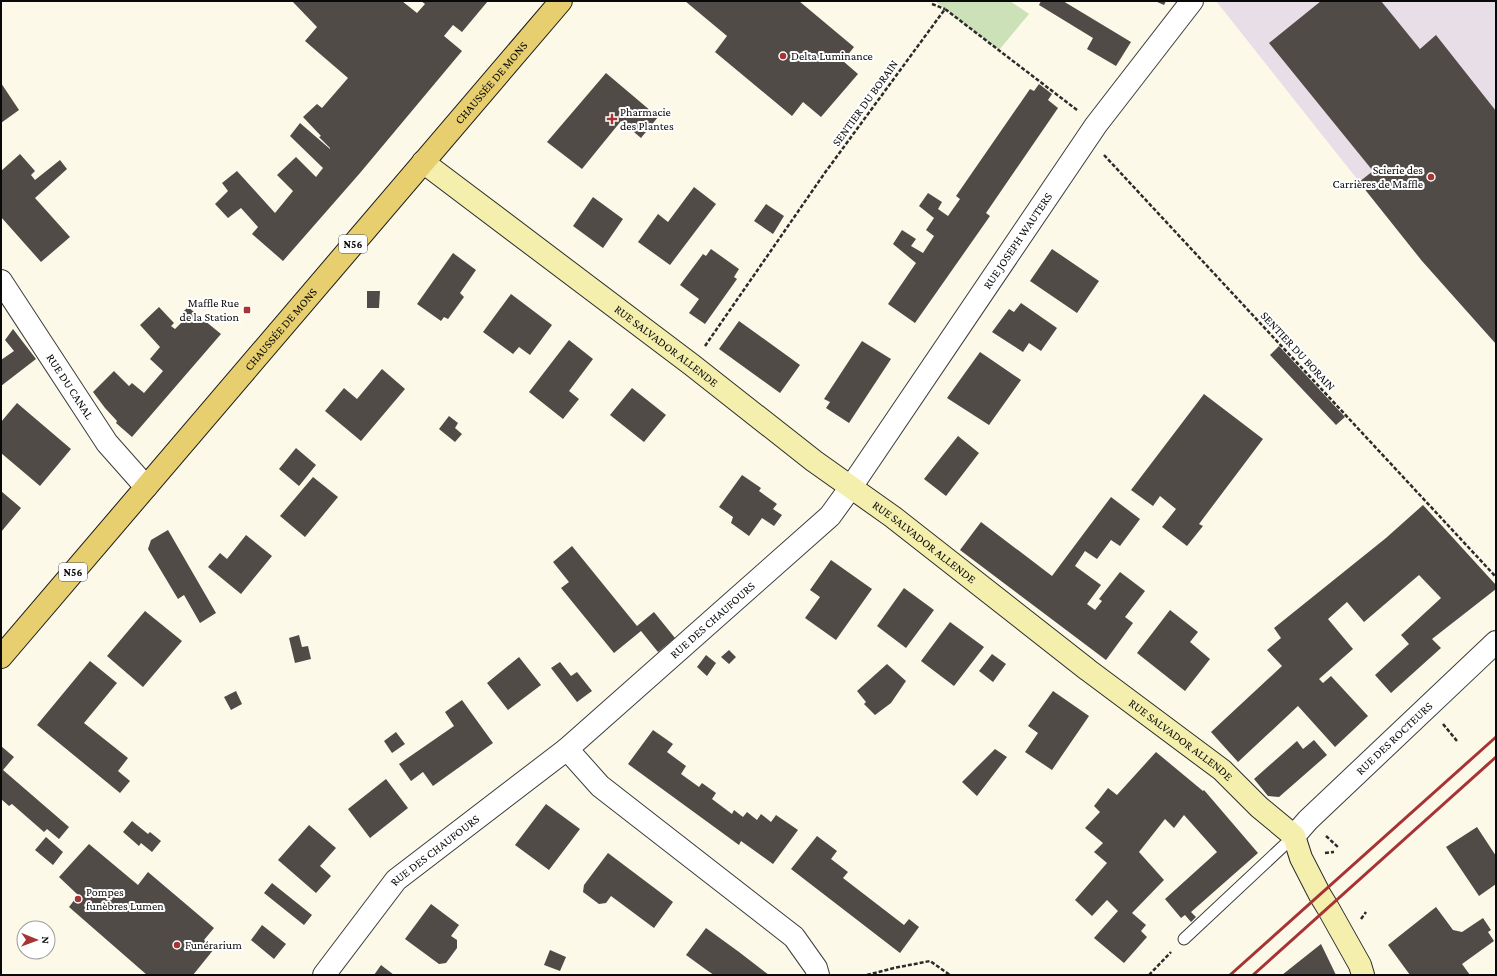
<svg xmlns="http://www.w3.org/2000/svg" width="1497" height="976" viewBox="0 0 1497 976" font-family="'Crimson Pro',serif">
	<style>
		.industrial { fill: #e7dee8 }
		.green { fill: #cce1b8 }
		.building { fill: #514b47 }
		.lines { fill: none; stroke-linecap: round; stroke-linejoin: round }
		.lane-casing { stroke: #3c3c3c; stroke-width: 13 }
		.street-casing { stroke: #3c3c3c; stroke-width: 24 }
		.secondary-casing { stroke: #2b2b2b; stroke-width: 24 }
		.primary-casing { stroke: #1a1a1a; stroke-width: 24 }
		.path { stroke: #2b2b2b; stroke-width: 2.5; stroke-dasharray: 4 2; stroke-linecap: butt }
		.lane { stroke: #fff; stroke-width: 11 }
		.street { stroke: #fff; stroke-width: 22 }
		.secondary { stroke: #f4efac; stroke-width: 22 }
		.primary { stroke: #e7ce6e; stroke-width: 22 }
		.rail { stroke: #a73435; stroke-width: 3 }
		.poi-dot { fill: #a73435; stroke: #fff; stroke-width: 1.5 }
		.labels { text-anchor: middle; stroke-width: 4; stroke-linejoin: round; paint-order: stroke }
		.shield { fill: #fff; stroke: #535353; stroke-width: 1 }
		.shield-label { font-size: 11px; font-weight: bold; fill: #090909 }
		.poi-label { font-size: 12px; fill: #090909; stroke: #fff; text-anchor: start }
		.street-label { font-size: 12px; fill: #090909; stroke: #fff }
	</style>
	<rect width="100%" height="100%" fill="#fcf9e9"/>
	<path class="industrial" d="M 1216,1 L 1496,1 L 1496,344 L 1422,261 Z"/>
	<path class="green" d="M 935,1 L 1010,1 L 1029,14 L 999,50 Z"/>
	<path class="building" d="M 292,1 L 402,1 L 417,13 L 425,4 L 421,1 L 488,1 L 462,32 L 453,25 L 444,36 L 462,51 L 360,173 L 283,261 L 252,234 L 258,227 L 241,208 L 228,218 L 215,204 L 228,191 L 222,183 L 237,171 L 275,213 L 293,191 L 277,175 L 296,157 L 316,177 L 323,168 L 290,136 L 300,123 L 330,149 L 330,148 L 319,137 L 321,136 L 303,117 L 317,104 L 322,108 L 348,78 L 305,41 L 317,27 Z
		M 685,1 L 799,1 L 854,47 L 843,61 L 858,74 L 821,117 L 803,102 L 792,116 L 715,52 L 727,36 Z
		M 1041,1 L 1063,1 L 1131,42 L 1116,66 L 1087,49 L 1093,38 L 1039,5 Z
		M 1155,1 L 1166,1 L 1164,5 Z
		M 1321,1 L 1381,1 L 1420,49 L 1436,35 L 1496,111 L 1496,344 L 1422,261 L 1359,182 L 1373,171 L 1269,43 Z
		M 606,73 L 658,117 L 641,138 L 621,121 L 582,169 L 547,142 Z
		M 1,83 L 19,110 L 1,123 Z
		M 1039,84 L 1052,94 L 1048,100 L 1058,108 L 986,213 L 990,216 L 915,323 L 888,304 L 916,263 L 893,244 L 902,230 L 916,239 L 911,246 L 923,253 L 934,236 L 926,230 L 934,218 L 919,206 L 928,193 L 942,202 L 938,209 L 948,216 L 960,199 L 956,196 L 1030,89 L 1034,91 Z
		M 20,154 L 35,171 L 31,175 L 35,180 L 60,160 L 67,169 L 35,198 L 70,237 L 41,262 L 1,217 L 1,171 Z
		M 694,187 L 716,204 L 670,265 L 638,242 L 658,214 L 668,222 Z
		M 593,197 L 623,219 L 603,248 L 573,226 Z
		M 766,204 L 784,216 L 773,234 L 754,221 Z
		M 711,249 L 739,269 L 734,277 L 737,279 L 705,324 L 689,313 L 699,299 L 680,285 L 703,254 L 706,256 Z
		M 1052,249 L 1099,281 L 1077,313 L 1030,281 Z
		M 453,253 L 476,270 L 460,293 L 464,297 L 448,319 L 444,317 L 441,321 L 417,304 Z
		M 367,291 L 380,291 L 379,308 L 367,308 Z
		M 511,294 L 552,325 L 530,355 L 519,347 L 513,354 L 483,332 Z
		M 1021,303 L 1057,328 L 1041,351 L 1029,343 L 1023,352 L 992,332 L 1009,309 L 1014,312 Z
		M 159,307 L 174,323 L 171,326 L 175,329 L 186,318 L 184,316 L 186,314 L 184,311 L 188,307 L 221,334 L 132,437 L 116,423 L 117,421 L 105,408 L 93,392 L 114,371 L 129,386 L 132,383 L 144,393 L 163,371 L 150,359 L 160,347 L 140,325 Z
		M 739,321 L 800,365 L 780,393 L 719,349 Z
		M 13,329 L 36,359 L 1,386 L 1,360 L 14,351 L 5,340 Z
		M 569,340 L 593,359 L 569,391 L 579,399 L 563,419 L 529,392 Z
		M 862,341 L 891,359 L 849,423 L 826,408 L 830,402 L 824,399 Z
		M 1279,346 L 1345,417 L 1336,425 L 1270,355 Z
		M 980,352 L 1021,380 L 989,425 L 947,398 Z
		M 382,369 L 405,389 L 361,441 L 325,411 L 344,388 L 357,399 Z
		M 632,388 L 666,415 L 644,442 L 610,415 Z
		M 1204,394 L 1263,439 L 1199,524 L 1203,526 L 1187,546 L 1162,527 L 1176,509 L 1160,496 L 1153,506 L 1131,490 Z
		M 17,403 L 71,449 L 40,486 L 1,453 L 1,422 Z
		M 449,416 L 458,423 L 455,428 L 462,434 L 455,442 L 439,429 Z
		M 958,436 L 979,453 L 946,496 L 924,479 Z
		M 296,448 L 316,465 L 299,486 L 279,469 Z
		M 742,475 L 761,488 L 759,491 L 777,504 L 773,509 L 782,515 L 774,526 L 762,518 L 749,536 L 731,523 L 733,517 L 719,507 Z
		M 313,477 L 338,497 L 305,537 L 280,516 Z
		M 1,491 L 21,508 L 1,532 Z
		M 1111,497 L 1140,519 L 1120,546 L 1111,540 L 1097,559 L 1085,551 L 1075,566 L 1101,585 L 1087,604 L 1095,610 L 1102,601 L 1099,599 L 1120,572 L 1145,591 L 1125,617 L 1133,623 L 1106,660 L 960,550 L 981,522 L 1052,576 Z
		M 1423,505 L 1496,585 L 1496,589 L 1432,639 L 1441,648 L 1391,693 L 1375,675 L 1409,644 L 1401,635 L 1441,598 L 1419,575 L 1364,622 L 1347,602 L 1328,619 L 1353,649 L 1319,679 L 1323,683 L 1331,676 L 1368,716 L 1335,747 L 1298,706 L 1238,762 L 1211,732 L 1282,666 L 1267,650 L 1281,638 L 1274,628 L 1386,538 Z
		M 168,530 L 216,613 L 200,623 L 184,595 L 178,599 L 148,549 L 151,540 Z
		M 246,535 L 272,556 L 241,594 L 208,567 L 220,553 L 227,559 Z
		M 572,546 L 637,626 L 654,612 L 675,638 L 658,652 L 641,631 L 614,653 L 561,588 L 569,582 L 553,562 Z
		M 831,560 L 872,589 L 836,640 L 805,618 L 820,597 L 810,590 Z
		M 904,588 L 934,610 L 906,648 L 877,626 Z
		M 1170,610 L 1198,632 L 1190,642 L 1210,659 L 1185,691 L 1137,653 Z
		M 145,611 L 182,641 L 143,687 L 107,656 Z
		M 950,622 L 984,647 L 954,686 L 921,661 Z
		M 299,635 L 302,647 L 308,646 L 311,659 L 295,663 L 289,638 Z
		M 729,650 L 736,657 L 729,664 L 721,657 Z
		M 992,654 L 1006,664 L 993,682 L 979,671 Z
		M 706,655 L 716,663 L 707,676 L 697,667 Z
		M 519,657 L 541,685 L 508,710 L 487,683 Z
		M 90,661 L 117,683 L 84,723 L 128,758 L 118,771 L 130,781 L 120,793 L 37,725 Z
		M 560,662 L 571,676 L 577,672 L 592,691 L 577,702 L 551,668 Z
		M 887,664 L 906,681 L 891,703 L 875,715 L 864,704 L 866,702 L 857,691 Z
		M 236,691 L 242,704 L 231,710 L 224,697 Z
		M 1053,691 L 1089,716 L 1052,770 L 1025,752 L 1038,733 L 1028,726 Z
		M 462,700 L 493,743 L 433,786 L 423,772 L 411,781 L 399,764 L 454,726 L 445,712 Z
		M 653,730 L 673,744 L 667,752 L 686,766 L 681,774 L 699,787 L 702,783 L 716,793 L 712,799 L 732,814 L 734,810 L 743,817 L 747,812 L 757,820 L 761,814 L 771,822 L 776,815 L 798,830 L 773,864 L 741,841 L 739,845 L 628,764 Z
		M 396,732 L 405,744 L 392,753 L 384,741 Z
		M 1314,740 L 1327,755 L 1279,797 L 1268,796 L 1254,779 L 1297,741 L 1303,749 Z
		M 1,746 L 14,757 L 3,770 L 69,827 L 59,839 L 47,829 L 44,832 L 12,804 L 9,806 L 1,799 Z
		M 995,749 L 1007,757 L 977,796 L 962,782 Z
		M 1156,752 L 1203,791 L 1204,790 L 1258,853 L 1191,912 L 1196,917 L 1191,922 L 1185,915 L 1181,918 L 1165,899 L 1217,852 L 1184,815 L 1174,828 L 1165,819 L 1139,852 L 1164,880 L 1132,913 L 1146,925 L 1141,931 L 1147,937 L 1124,963 L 1094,938 L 1118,911 L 1107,900 L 1092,916 L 1075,900 L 1107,863 L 1094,852 L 1103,843 L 1085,828 L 1100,812 L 1094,806 L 1108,788 L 1117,795 Z
		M 386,779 L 408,808 L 370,838 L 348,809 Z
		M 546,804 L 580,829 L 549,870 L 515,845 Z
		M 132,821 L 148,834 L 150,832 L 161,841 L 152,852 L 141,843 L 139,846 L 123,832 Z
		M 309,825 L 336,848 L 320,866 L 331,876 L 316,893 L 278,860 Z
		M 1477,827 L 1496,856 L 1496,884 L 1479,896 L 1446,847 Z
		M 817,836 L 837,851 L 831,859 L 848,872 L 843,878 L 904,925 L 909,919 L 919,927 L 900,953 L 791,869 Z
		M 46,837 L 63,852 L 53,865 L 35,850 Z
		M 89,844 L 138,885 L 148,872 L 214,928 L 204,940 L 214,949 L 193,975 L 147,975 L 69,907 L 78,895 L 59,877 Z
		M 608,853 L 673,902 L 654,928 L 611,896 L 606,903 L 599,904 L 583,892 L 584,885 Z
		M 272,883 L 312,915 L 304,925 L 264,893 Z
		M 431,904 L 459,925 L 451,936 L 457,940 L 457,948 L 446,963 L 439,964 L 405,939 Z
		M 1436,907 L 1453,930 L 1462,932 L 1483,918 L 1491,930 L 1488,932 L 1494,941 L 1462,964 L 1470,975 L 1410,975 L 1388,945 Z
		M 262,925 L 286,944 L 274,959 L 251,940 Z
		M 706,928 L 739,952 L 769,975 L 714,975 L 708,971 L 686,955 Z
		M 1321,944 L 1336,975 L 1282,975 Z
		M 550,950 L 566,957 L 560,971 L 544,965 Z
		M 381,965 L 394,975 L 374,975 Z"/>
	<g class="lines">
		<g class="lane-casing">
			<path id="lane" d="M 1184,939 L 1294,836"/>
		</g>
		<g class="street-casing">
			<g id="street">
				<path id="s1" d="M 1,281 L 107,443 L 146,487"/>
				<path d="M 567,749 L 600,786 L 794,937 L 816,968 L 818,975"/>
				<path id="s2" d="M 1294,836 L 1308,820 L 1496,642"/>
				<path id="s3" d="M 324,975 L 396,880 L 567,749 L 830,516 L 851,487 L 1096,125 L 1192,1"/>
			</g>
		</g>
		<g class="secondary-casing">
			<g id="secondary">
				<path id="s4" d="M 423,162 L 692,365 L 814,461 L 893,517 L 1088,670 L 1222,770 L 1259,807 L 1294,836 L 1301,858 L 1320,895 L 1328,908 L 1360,965 L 1363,975"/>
			</g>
		</g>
		<g class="primary-casing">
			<g id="primary">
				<path id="s5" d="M 1,657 L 561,1"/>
			</g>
		</g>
		<path class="path" d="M 932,4 L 945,9
			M 1104,155 L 1496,577
			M 705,346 L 824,174 L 945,9 L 1077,110
			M 1443,724 L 1457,741
			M 1326,836 L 1338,847
			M 1325,853 L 1334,852
			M 1361,919 L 1366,912
			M 867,975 L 894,968 L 930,961 L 950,975
			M 1149,975 L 1171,952"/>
		<use href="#lane" class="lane"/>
		<use href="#street" class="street"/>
		<use href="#secondary" class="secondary"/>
		<use href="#primary" class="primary"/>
		<path class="rail" d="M 1230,975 L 1496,737
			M 1253,975 L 1496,757"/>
	</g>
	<g class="poi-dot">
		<circle cx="783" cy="56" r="4"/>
		<path d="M610 113h4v4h4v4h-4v4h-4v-4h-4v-4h4z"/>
		<circle cx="1431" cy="177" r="4"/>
		<rect x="243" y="306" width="8" height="8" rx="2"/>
		<circle cx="78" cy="899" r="4"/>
		<circle cx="177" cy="945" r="4"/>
	</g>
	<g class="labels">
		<g class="shield">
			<rect x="339" y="235" width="28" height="18" rx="3"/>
			<rect x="59" y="563" width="28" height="18" rx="3"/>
		</g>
		<g class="shield-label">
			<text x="353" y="248">N56</text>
			<text x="73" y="576">N56</text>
		</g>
		<g class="poi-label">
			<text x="791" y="60">Delta Luminance</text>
			<text x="620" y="116">Pharmacie<tspan x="620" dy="14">des Plantes</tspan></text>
			<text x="1423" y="174" text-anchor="end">Scierie des<tspan x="1423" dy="14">Carrières de Maffle</tspan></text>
			<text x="239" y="307" text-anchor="end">Maffle Rue<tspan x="239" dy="14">de la Station</tspan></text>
			<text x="86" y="896">Pompes<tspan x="86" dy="14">funèbres Lumen</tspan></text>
			<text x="185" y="949">Funérarium</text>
		</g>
		<g class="street-label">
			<text dy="4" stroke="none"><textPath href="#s5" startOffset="755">CHAUSSÉE DE MONS</textPath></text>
			<text transform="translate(865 103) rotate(-54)" y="4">SENTIER DU BORAIN</text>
			<text dy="4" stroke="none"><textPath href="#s3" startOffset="1019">RUE JOSEPH WAUTERS</textPath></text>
			<text dy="4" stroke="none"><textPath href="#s5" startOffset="431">CHAUSSÉE DE MONS</textPath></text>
			<text dy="4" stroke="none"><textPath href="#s4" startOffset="305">RUE SALVADOR ALLENDE</textPath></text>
			<text transform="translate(1298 351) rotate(47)" y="4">SENTIER DU BORAIN</text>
			<text dy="4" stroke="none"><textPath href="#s1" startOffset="126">RUE DU CANAL</textPath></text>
			<text dy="4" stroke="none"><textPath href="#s4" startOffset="629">RUE SALVADOR ALLENDE</textPath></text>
			<text dy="4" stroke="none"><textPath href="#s3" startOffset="529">RUE DES CHAUFOURS</textPath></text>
			<text dy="4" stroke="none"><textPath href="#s2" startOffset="140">RUE DES ROCTEURS</textPath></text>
			<text dy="4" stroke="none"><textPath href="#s4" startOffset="953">RUE SALVADOR ALLENDE</textPath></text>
			<text dy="4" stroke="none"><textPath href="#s3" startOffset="168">RUE DES CHAUFOURS</textPath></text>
		</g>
	</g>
	<rect width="1497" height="976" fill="none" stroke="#090909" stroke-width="4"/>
	<g transform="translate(36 940) rotate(91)"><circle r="19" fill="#ffffff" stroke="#9d9d9d"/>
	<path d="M0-3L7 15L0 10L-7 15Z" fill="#a73435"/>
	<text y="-6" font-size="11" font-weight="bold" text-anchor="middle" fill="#090909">N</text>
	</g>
</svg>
